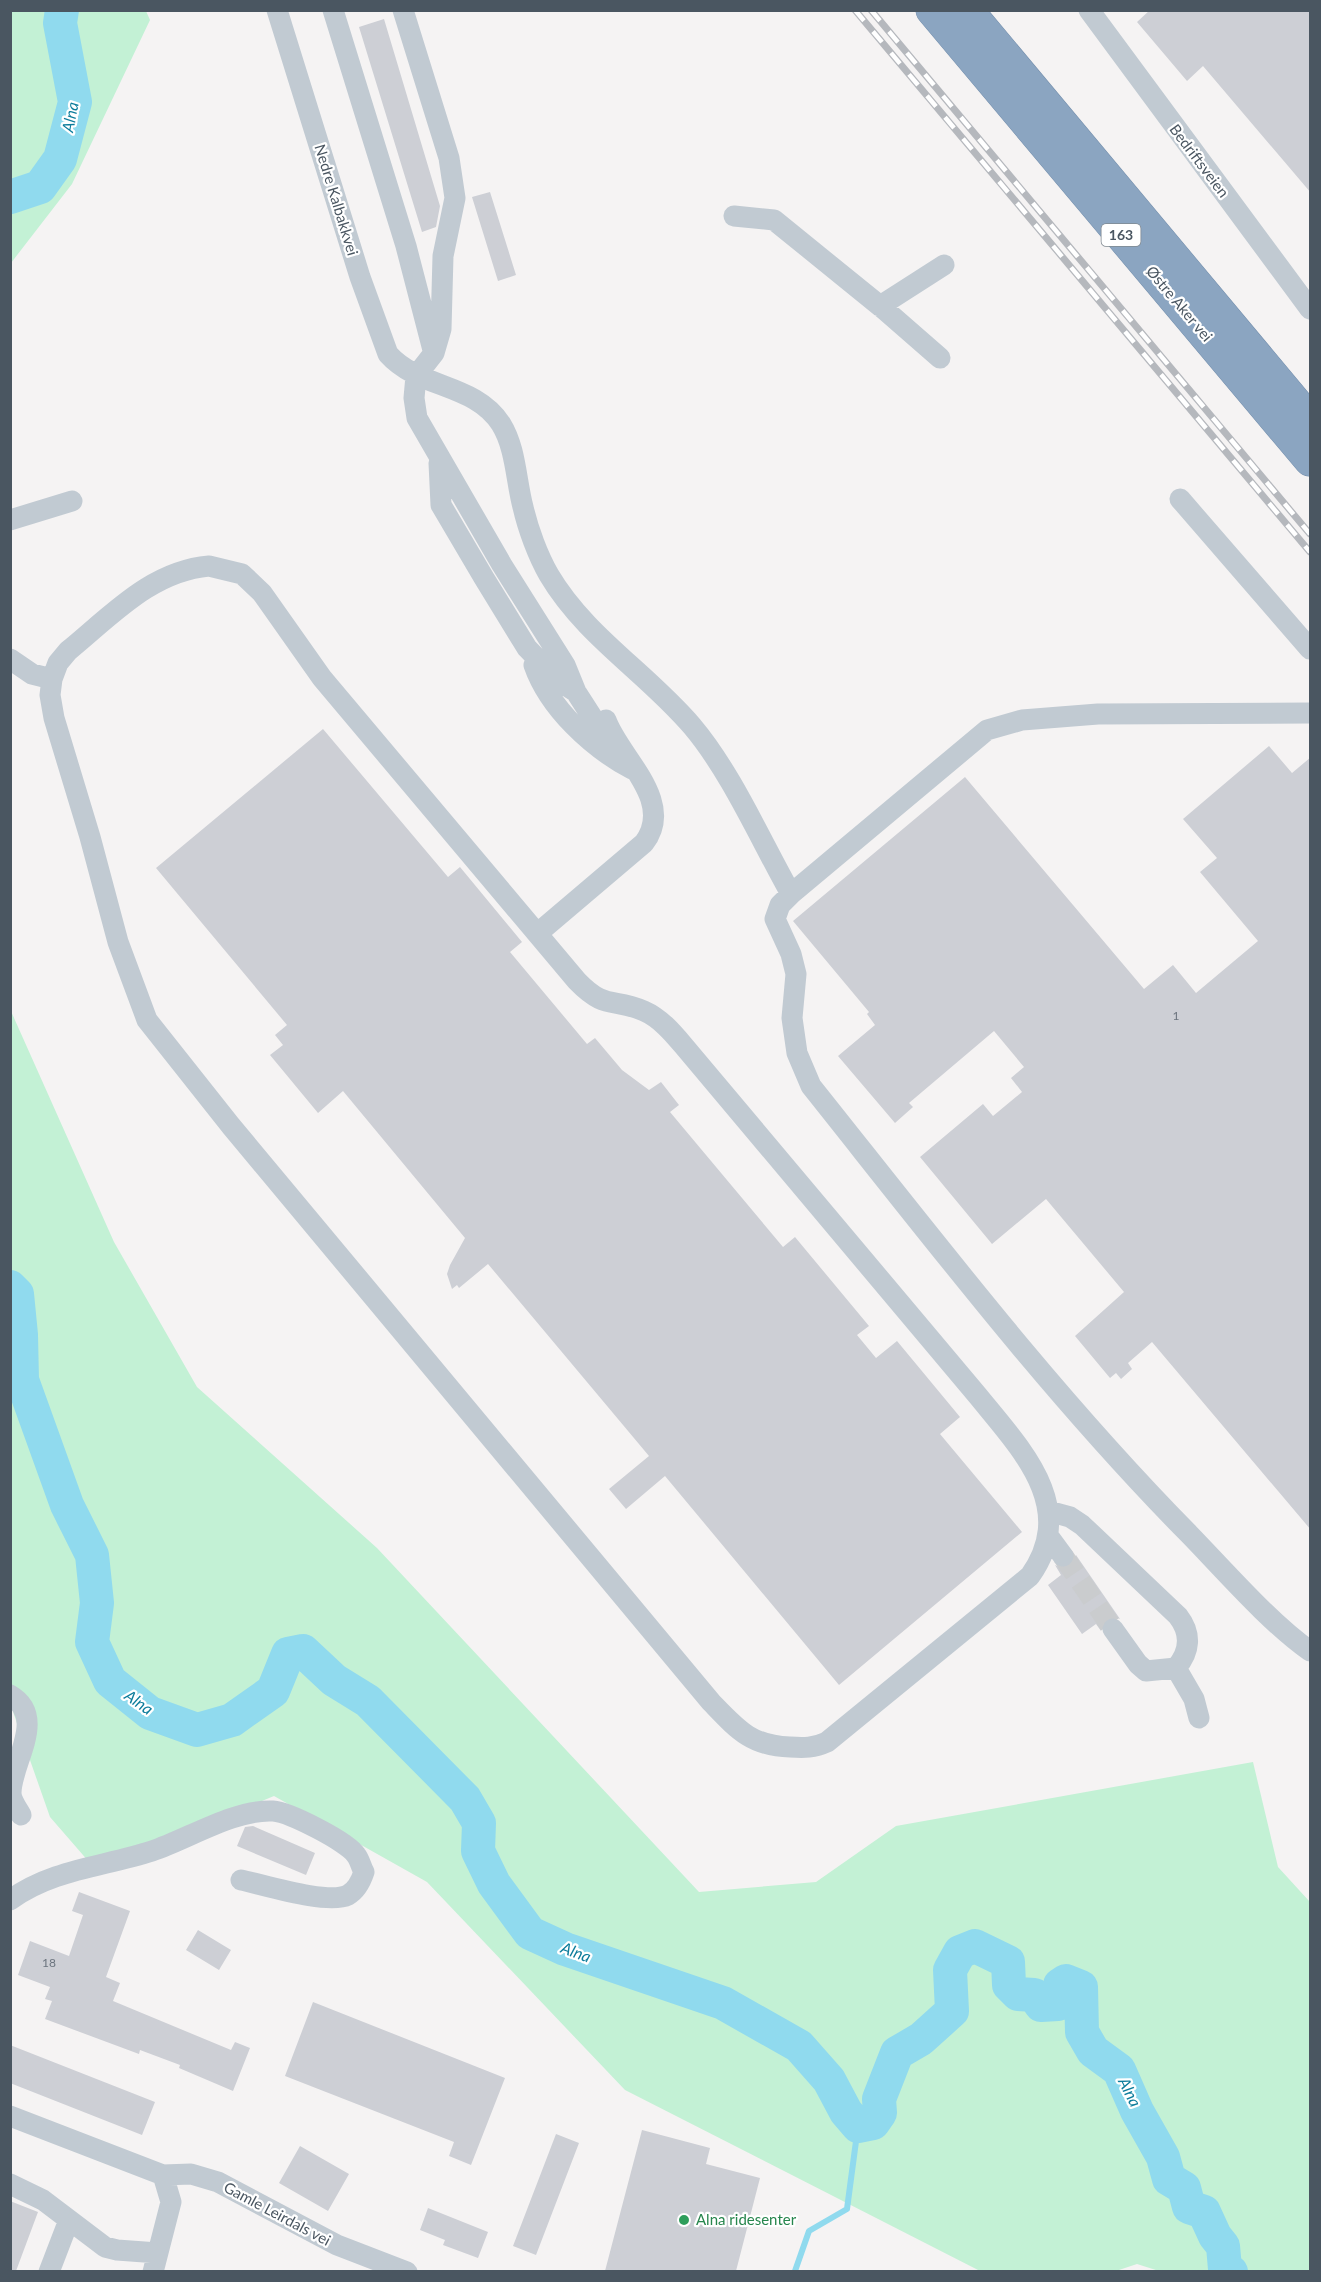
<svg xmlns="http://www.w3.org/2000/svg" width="1321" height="2282" viewBox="0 0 1321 2282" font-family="Lato,sans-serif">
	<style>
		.green { fill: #c3f1d5 }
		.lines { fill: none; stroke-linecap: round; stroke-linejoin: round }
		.stream { stroke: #90daee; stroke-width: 6 }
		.river { stroke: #90daee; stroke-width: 34 }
		.building { fill: #cdcfd5 }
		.minor-tunnel { stroke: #caccce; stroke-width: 21; stroke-dasharray: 21 10; stroke-linecap: butt }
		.highway-casing { stroke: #7690ad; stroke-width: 33 }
		.minor { stroke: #c1cad2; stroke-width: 21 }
		.highway { stroke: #8ba5c1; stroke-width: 32 }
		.rail-casing { stroke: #b5b8bd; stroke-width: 7 }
		.rail { stroke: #fff; stroke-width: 4.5; stroke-dasharray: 14; stroke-linecap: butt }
		.leisure-dot { fill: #2e9e5b; stroke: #fff; stroke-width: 2 }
		.labels { text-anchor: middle; stroke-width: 4.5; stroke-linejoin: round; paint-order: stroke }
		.number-label { font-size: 12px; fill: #6b747e }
		.shield { fill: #fff; stroke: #808990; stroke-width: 1.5 }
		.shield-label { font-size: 14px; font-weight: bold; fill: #4a5661 }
		.street-label { font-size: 15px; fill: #4a5661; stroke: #fff }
		.leisure-label { font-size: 15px; fill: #27864d; stroke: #fff; text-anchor: start }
		.water-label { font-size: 16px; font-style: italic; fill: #0c7c9b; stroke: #fff }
	</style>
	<rect width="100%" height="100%" fill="#f5f3f3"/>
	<path class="green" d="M 11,10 L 146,11 L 150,20 L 72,184 L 11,263 Z
		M 10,1009 L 114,1242 L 197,1387 L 377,1548 L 699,1892 L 816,1882 L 896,1826 L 1253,1762 L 1278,1867 L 1310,1902 L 1310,2271 L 1159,2271 L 1137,2264 L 1113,2272 L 980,2271 L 625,2090 L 427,1882 L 274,1796 L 96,1870 L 50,1817 L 11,1706 Z"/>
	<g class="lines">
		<path class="stream" d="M 795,2271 L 809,2231 L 847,2209 L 858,2126"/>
		<path class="river" d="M 10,197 L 40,187 L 60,159 L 75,102 L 60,23 L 62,10
			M 10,1287 L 17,1294 L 21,1335 L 22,1380 L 67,1505 L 92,1555 L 97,1603 L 92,1642 L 110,1681 L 150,1713 L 197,1730 L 232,1720 L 273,1691 L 288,1654 L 303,1651 L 334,1680 L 368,1701 L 465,1799 L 479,1823 L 478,1851 L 494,1884 L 530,1933 L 565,1949 L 723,2003 L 799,2046 L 829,2080 L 846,2112 L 858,2126 L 873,2123 L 880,2113 L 879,2099 L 897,2053 L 921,2039 L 952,2011 L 950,1970 L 960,1952 L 975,1946 L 1008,1962 L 1009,1985 L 1018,1994 L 1034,1995 L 1041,2005 L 1058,2004 L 1060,1985 L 1066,1981 L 1081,1987 L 1082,2032 L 1093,2051 L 1119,2070 L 1137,2111 L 1163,2157 L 1169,2179 L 1184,2188 L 1189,2207 L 1204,2212 L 1215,2236 L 1223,2246 L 1225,2269 L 1231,2272"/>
	</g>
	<path class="building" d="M 1150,10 L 1311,10 L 1311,193 L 1203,66 L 1187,81 L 1137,22 Z
		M 384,19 L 440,206 L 436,227 L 422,232 L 359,27 Z
		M 490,192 L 516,275 L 498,281 L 472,197 Z
		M 323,729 L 448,877 L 460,867 L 522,942 L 510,952 L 587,1044 L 595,1038 L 622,1070 L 649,1090 L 661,1082 L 679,1105 L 670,1112 L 783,1247 L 795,1237 L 869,1326 L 857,1335 L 876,1358 L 897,1341 L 960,1417 L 940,1434 L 1022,1532 L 839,1685 L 665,1476 L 626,1509 L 609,1489 L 649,1456 L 488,1264 L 459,1288 L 457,1285 L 452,1289 L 447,1274 L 450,1265 L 465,1238 L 343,1091 L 318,1113 L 270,1055 L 283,1045 L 275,1035 L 287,1025 L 156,868 Z
		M 1269,746 L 1292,773 L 1311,757 L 1311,1530 L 1152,1342 L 1128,1363 L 1132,1369 L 1121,1379 L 1116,1373 L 1110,1378 L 1075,1336 L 1124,1292 L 1046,1199 L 992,1244 L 920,1157 L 983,1104 L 993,1116 L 1022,1092 L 1011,1078 L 1024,1067 L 994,1031 L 909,1103 L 913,1107 L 895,1123 L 838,1056 L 875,1025 L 867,1014 L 869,1012 L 793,921 L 965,777 L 1144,989 L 1173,965 L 1196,993 L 1258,941 L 1200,872 L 1217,858 L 1183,819 Z
		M 1076,1555 L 1120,1619 L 1112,1616 L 1106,1618 L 1101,1624 L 1101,1631 L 1096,1624 L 1082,1634 L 1048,1585 L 1061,1575 L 1055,1565 L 1064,1569 L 1070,1567 Z
		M 253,1826 L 315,1853 L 306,1875 L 237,1846 L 245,1827 Z
		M 79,1892 L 130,1911 L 106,1977 L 120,1983 L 113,2001 L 231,2050 L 235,2042 L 250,2048 L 233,2091 L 179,2068 L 180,2065 L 140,2050 L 139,2054 L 45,2019 L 52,2001 L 45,1999 L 50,1987 L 18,1975 L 30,1941 L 69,1956 L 83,1915 L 72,1911 Z
		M 198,1930 L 231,1950 L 219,1970 L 186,1950 Z
		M 313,2002 L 505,2078 L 471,2165 L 449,2156 L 454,2142 L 285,2076 Z
		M 10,2045 L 155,2102 L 142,2135 L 10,2083 Z
		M 642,2130 L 710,2148 L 706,2164 L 760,2178 L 736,2271 L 605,2271 Z
		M 556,2134 L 579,2143 L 536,2255 L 513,2246 Z
		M 300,2146 L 349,2174 L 328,2211 L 279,2183 Z
		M 10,2201 L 38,2212 L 16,2271 L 10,2271 Z
		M 428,2208 L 488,2232 L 478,2258 L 443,2245 L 445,2240 L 420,2230 Z"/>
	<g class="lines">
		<path class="minor-tunnel" d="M 1063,1556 L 1113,1629"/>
		<g class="highway-casing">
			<path id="highway" d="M 932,10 L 1310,460
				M 967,10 L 1310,420"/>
		</g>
		<path class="minor" d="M 277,10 L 360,277 L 388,354 C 419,389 475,383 501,424 C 516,448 516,481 523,507 C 528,529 538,556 549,575 C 585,636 647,673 692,726 C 731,772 761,841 791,894
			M 333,10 L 406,246 L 433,350
			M 403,10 L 449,158 L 455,198 L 443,256 L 441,329 L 434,353 L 416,376 L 414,398 L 417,418 L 502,565 L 565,665 L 576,692 L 594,720 L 611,733
			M 1089,10 L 1310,309
			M 734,216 L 774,220 L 885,310 L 940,358
			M 880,306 L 944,265
			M 439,463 L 441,505 L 484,578 L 527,648 L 559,681 L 576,692
			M 1180,499 L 1310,649
			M 10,520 L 72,501
			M 209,566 L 242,574 L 262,593 L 322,678 L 577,981 C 606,1011 613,997 644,1011 C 660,1018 672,1032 683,1045 L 978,1396 C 1021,1449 1079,1507 1030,1576 L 827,1742 C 814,1748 804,1748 790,1747 C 751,1746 737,1729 711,1702 L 231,1126 L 147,1020 L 118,942 L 90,837 L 54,718 L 50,695 L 52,679 L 58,663 L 68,651 C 111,616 151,571 209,566 Z
			M 10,659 L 32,674 L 52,679
			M 534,665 C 549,708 592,748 632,769
			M 1310,713 L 1098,714 L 1022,720 L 987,730 L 791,894 L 780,905 L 775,919 L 791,954 L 796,974 L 792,1018 L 797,1053 L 811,1086 C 933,1239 1052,1395 1189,1534 C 1225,1571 1270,1623 1310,1651
			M 538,933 L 644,843 C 676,801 619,757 606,720
			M 1048,1511 L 1070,1517 L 1082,1525 L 1178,1616 C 1192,1634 1190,1652 1176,1668 L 1146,1671 L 1138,1664 L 1113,1629
			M 1049,1537 L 1063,1556
			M 1176,1668 L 1194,1699 L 1199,1718
			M 10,1695 C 48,1717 11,1763 11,1793 C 11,1800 17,1808 21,1815
			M 10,1900 C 53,1869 103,1867 152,1851 C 188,1839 235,1809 273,1811 C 289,1812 348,1842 356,1855 C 360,1860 361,1867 364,1872 C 361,1881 357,1890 348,1895 C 328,1905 265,1885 241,1880
			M 10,2116 L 163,2175 L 191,2174 L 218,2182 L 337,2245 L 407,2272
			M 10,2184 L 43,2200 L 105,2247 L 117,2250 L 158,2253
			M 49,2272 L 69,2220
			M 153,2272 L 171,2202 L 163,2175"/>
		<use href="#highway" class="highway"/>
		<g class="rail-casing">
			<path id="rail" d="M 855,10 L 1310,552
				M 871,10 L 1310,534"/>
		</g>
		<use href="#rail" class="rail"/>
	</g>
	<circle class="leisure-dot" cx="684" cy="2220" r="6"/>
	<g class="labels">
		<g class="number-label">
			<text x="1176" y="1020">1</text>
			<text x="49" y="1967">18</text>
		</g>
		<rect class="shield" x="1101.5" y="224" width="39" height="22" rx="4.5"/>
		<g class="shield-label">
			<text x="1121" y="240">163</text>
		</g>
		<g class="street-label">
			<text transform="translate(1199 161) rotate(53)" y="5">Bedriftsveien</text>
			<text transform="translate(336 200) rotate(73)" y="5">Nedre Kalbakkvei</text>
			<text transform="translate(1179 304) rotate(50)" y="5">Østre Aker vei</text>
			<text transform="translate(277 2214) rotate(28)" y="5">Gamle Leirdals vei</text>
		</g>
		<g class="leisure-label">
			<text x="696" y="2225">Alna ridesenter</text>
		</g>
		<g class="water-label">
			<text transform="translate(70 117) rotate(-79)" y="6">Alna</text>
			<text transform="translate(139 1702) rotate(35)" y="6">Alna</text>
			<text transform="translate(576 1952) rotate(21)" y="6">Alna</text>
			<text transform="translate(1130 2092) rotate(63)" y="6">Alna</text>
		</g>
	</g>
	<rect width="1321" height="2282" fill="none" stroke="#4a5661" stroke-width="24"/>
</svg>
